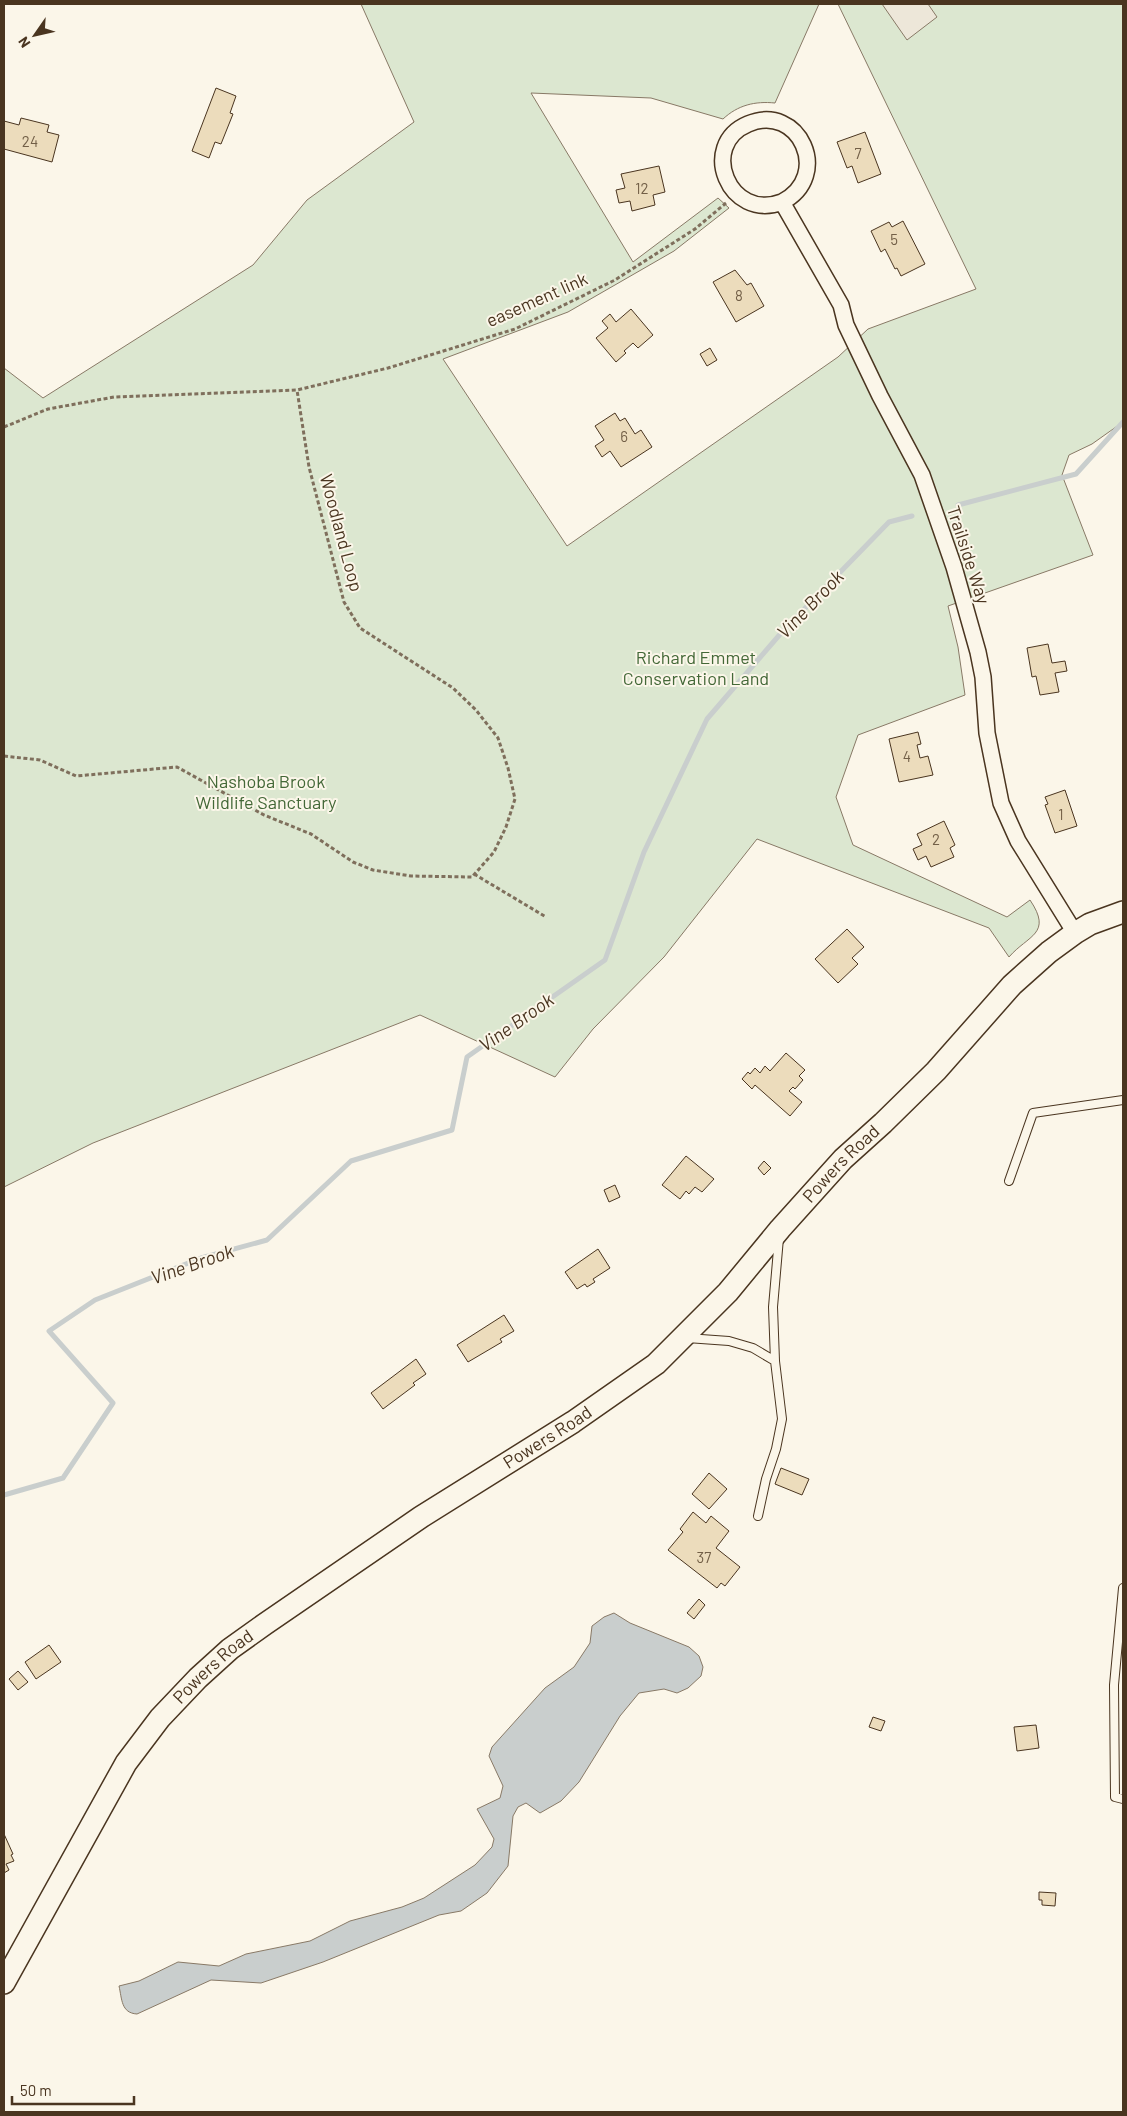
<svg xmlns="http://www.w3.org/2000/svg" width="1127" height="2116" viewBox="0 0 1127 2116" font-family="Barlow,sans-serif">
	<style>
		.green { fill: #dce7d0; stroke: #887966 }
		.parking { fill: #ede7d9; stroke: #887966 }
		.water { fill: #c9cecd; stroke: #887966 }
		.lines { fill: none; stroke-linecap: round; stroke-linejoin: round }
		.stream { stroke: #c9cecd; stroke-width: 5 }
		.building { fill: #ecdcbc; stroke: #4a3520 }
		.lane-casing { stroke: #4a3520; stroke-width: 10 }
		.street-casing { stroke: #4a3520; stroke-width: 18 }
		.secondary-casing { stroke: #4a3520; stroke-width: 24 }
		.path { stroke: #7f6f5c; stroke-width: 3; stroke-dasharray: 4 2.5; stroke-linecap: butt }
		.lane { stroke: #fbf6e9; stroke-width: 8 }
		.street { stroke: #fbf6e9; stroke-width: 15 }
		.secondary { stroke: #fbf6e9; stroke-width: 21 }
		.labels { text-anchor: middle; stroke-width: 4; stroke-linejoin: round; paint-order: stroke }
		.number-label { font-size: 15px; fill: #725f47 }
		.street-label { font-size: 18px; fill: #4a3520; stroke: #fbf6e9 }
		.park-label { font-size: 18px; fill: #436837; stroke: #fbf6e9 }
		.water-label { font-size: 19px; font-style: italic; fill: #4a3520; stroke: #fbf6e9 }
	</style>
	<rect width="100%" height="100%" fill="#fbf6e9"/>
	<path class="green" d="M 361,4 L 819,4 L 775,103 C 755,101 738,105 723,119 L 651,98 L 531,93 L 633,262 L 718,198 L 729,208 L 674,251 L 568,312 L 443,359 L 567,546 L 838,357 L 868,329 L 976,289 L 838,4 L 1123,4 L 1123,422 L 1092,444 L 1069,455 L 1062,475 L 1093,555 L 948,606 L 958,647 L 965,695 L 858,735 L 836,797 L 853,845 L 1007,917 L 1030,900 C 1053,934 1028,935 1009,957 L 989,928 L 757,839 L 664,957 L 593,1029 L 555,1077 L 420,1015 L 93,1143 L 4,1187 L 4,368 L 43,398 L 253,265 L 307,200 L 414,122 Z"/>
	<path class="parking" d="M 882,4 L 928,4 L 937,17 L 907,40 Z"/>
	<path class="water" d="M 614,1613 L 630,1623 L 689,1647 L 699,1656 L 703,1667 L 701,1676 L 688,1688 L 677,1693 L 664,1689 L 639,1693 L 620,1716 L 579,1782 L 561,1801 L 540,1813 L 526,1803 L 518,1807 L 513,1816 L 508,1866 L 487,1893 L 461,1911 L 439,1915 L 323,1962 L 261,1983 L 211,1980 L 137,2014 C 121,2013 122,1999 119,1986 L 139,1981 L 178,1962 L 219,1966 L 246,1954 L 310,1941 L 350,1921 L 402,1907 L 424,1898 L 475,1865 L 492,1847 L 494,1839 L 477,1809 L 500,1798 L 503,1786 L 489,1756 L 492,1747 L 545,1688 L 574,1667 L 590,1643 L 592,1626 L 604,1617 Z"/>
	<g class="lines">
		<path class="stream" d="M 958,505 L 1076,474 L 1123,422
			M 4,1495 L 63,1478 L 113,1403 L 49,1331 L 95,1300 L 201,1258 L 267,1240 L 351,1161 L 452,1130 L 467,1057 L 605,960 L 644,852 L 707,719 L 782,632 L 889,522 L 912,516"/>
	</g>
	<path class="building" d="M 216,88 L 236,96 L 230,113 L 233,114 L 221,144 L 215,142 L 209,158 L 192,151 Z
		M 21,118 L 49,125 L 47,132 L 59,135 L 52,162 L 4,149 L 4,121 L 19,125 Z
		M 865,132 L 881,174 L 858,183 L 852,166 L 847,168 L 837,142 Z
		M 659,166 L 665,192 L 653,195 L 655,205 L 632,211 L 630,201 L 619,203 L 616,190 L 625,188 L 621,174 Z
		M 903,221 L 925,264 L 901,276 L 897,268 L 895,269 L 885,249 L 881,252 L 871,231 L 889,222 L 892,227 Z
		M 735,270 L 747,285 L 751,283 L 764,306 L 736,322 L 713,282 Z
		M 631,309 L 653,335 L 638,348 L 633,343 L 624,351 L 626,353 L 616,362 L 596,338 L 608,328 L 602,321 L 610,314 L 616,322 Z
		M 710,348 L 717,360 L 707,366 L 700,354 Z
		M 615,413 L 620,421 L 625,418 L 635,434 L 641,430 L 652,447 L 621,467 L 610,451 L 602,457 L 595,446 L 604,440 L 595,426 Z
		M 1048,644 L 1052,663 L 1065,661 L 1067,671 L 1055,673 L 1059,692 L 1040,695 L 1036,676 L 1032,677 L 1027,648 Z
		M 918,732 L 921,744 L 917,745 L 920,758 L 928,756 L 933,775 L 899,782 L 889,739 Z
		M 1065,790 L 1077,826 L 1055,833 L 1045,805 L 1048,804 L 1045,797 Z
		M 944,821 L 955,845 L 950,848 L 954,857 L 931,867 L 926,856 L 918,860 L 913,849 L 922,845 L 917,834 Z
		M 847,929 L 864,947 L 852,958 L 858,964 L 838,983 L 815,959 Z
		M 786,1053 L 805,1070 L 799,1076 L 803,1080 L 795,1089 L 793,1087 L 789,1091 L 802,1102 L 790,1116 L 755,1085 L 752,1089 L 742,1079 L 748,1072 L 750,1074 L 755,1068 L 760,1073 L 765,1066 L 770,1071 Z
		M 686,1156 L 714,1179 L 702,1192 L 695,1187 L 689,1194 L 686,1191 L 680,1199 L 662,1185 Z
		M 764,1161 L 771,1168 L 764,1175 L 758,1168 Z
		M 615,1185 L 620,1197 L 609,1202 L 604,1190 Z
		M 598,1249 L 610,1268 L 593,1279 L 595,1282 L 587,1287 L 585,1284 L 577,1289 L 565,1272 Z
		M 504,1315 L 514,1331 L 500,1339 L 502,1342 L 468,1362 L 457,1345 Z
		M 416,1359 L 426,1374 L 413,1383 L 415,1385 L 383,1409 L 371,1393 Z
		M 781,1468 L 809,1479 L 802,1495 L 775,1484 Z
		M 709,1473 L 727,1489 L 709,1509 L 692,1494 Z
		M 693,1512 L 706,1523 L 711,1516 L 729,1531 L 716,1548 L 740,1567 L 725,1586 L 721,1583 L 717,1588 L 668,1550 L 683,1532 L 680,1529 Z
		M 699,1599 L 705,1605 L 694,1619 L 687,1613 Z
		M 49,1645 L 61,1662 L 36,1679 L 25,1662 Z
		M 18,1671 L 28,1682 L 18,1690 L 9,1679 Z
		M 873,1717 L 885,1721 L 881,1731 L 869,1727 Z
		M 1036,1725 L 1039,1748 L 1017,1751 L 1014,1727 Z
		M 4,1834 L 13,1854 L 11,1855 L 14,1861 L 6,1864 L 9,1870 L 4,1873 Z
		M 1039,1892 L 1056,1893 L 1055,1906 L 1042,1905 L 1042,1900 L 1039,1900 Z"/>
	<g class="lines">
		<g class="lane-casing">
			<path id="lane" d="M 1009,1181 L 1033,1113 L 1123,1100
				M 687,1338 L 729,1341 L 753,1348 L 775,1361 L 773,1307 L 779,1238
				M 758,1516 L 766,1479 L 776,1449 L 782,1419 L 775,1361
				M 1123,1588 L 1114,1685 L 1115,1797 L 1123,1799"/>
		</g>
		<g class="street-casing">
			<path id="street" d="M 782,202 C 833,176 799,102 748,124 C 698,145 729,222 782,202 L 841,305 L 846,325 L 880,396 L 922,475 L 954,567 L 978,652 L 983,677 L 987,733 L 1001,803 L 1018,841 L 1075,933"/>
		</g>
		<g class="secondary-casing">
			<g id="secondary">
				<path id="s1" d="M 4,1983 L 126,1763 L 160,1718 L 198,1678 L 230,1649 L 265,1624 L 421,1517 L 573,1422 L 656,1364 L 728,1292 L 780,1229 L 843,1159 L 883,1123 L 936,1071 L 1012,985 L 1049,952 L 1075,933 L 1090,924 L 1123,912"/>
			</g>
		</g>
		<path class="path" d="M 4,427 L 48,409 L 114,397 L 297,390 L 388,368 L 515,329 L 615,280 L 695,229 L 726,203
			M 4,756 L 40,760 L 76,776 L 177,767 L 264,815 L 311,834 L 353,862 L 373,870 L 411,876 L 472,877 L 494,852 L 506,827 L 515,799 L 508,768 L 498,738 L 476,710 L 453,688 L 360,628 L 344,602 L 309,467 L 297,390
			M 474,874 L 546,917"/>
		<use href="#lane" class="lane"/>
		<use href="#street" class="street"/>
		<use href="#secondary" class="secondary"/>
	</g>
	<g class="labels">
		<g class="number-label">
			<text x="30" y="147">24</text>
			<text x="858" y="159">7</text>
			<text x="642" y="194">12</text>
			<text x="894" y="245">5</text>
			<text x="739" y="301">8</text>
			<text x="624" y="442">6</text>
			<text x="907" y="762">4</text>
			<text x="1061" y="820">1</text>
			<text x="936" y="845">2</text>
			<text x="704" y="1563">37</text>
		</g>
		<g class="street-label">
			<text transform="translate(537 300) rotate(-24)" y="6">easement link</text>
			<text transform="translate(341 533) rotate(75)" y="6">Woodland Loop</text>
			<text transform="translate(968 555) rotate(72)" y="6">Trailside Way</text>
			<text dy="6" stroke="none"><textPath href="#s1" startOffset="1192">Powers Road</textPath></text>
			<text dy="6" stroke="none"><textPath href="#s1" startOffset="788">Powers Road</textPath></text>
			<text dy="6" stroke="none"><textPath href="#s1" startOffset="382">Powers Road</textPath></text>
		</g>
		<g class="park-label">
			<text x="696" y="664">Richard Emmet<tspan x="696" dy="21">Conservation Land</tspan></text>
			<text x="266" y="788">Nashoba Brook<tspan x="266" dy="21">Wildlife Sanctuary</tspan></text>
		</g>
		<g class="water-label">
			<text transform="translate(810 604) rotate(-46)" y="7">Vine Brook</text>
			<text transform="translate(516 1022) rotate(-35)" y="7">Vine Brook</text>
			<text transform="translate(192 1264) rotate(-19)" y="7">Vine Brook</text>
		</g>
	</g>
	<rect width="1127" height="2116" fill="none" stroke="#4a3520" stroke-width="10"/>
	<g transform="translate(35 35) rotate(236)" stroke="#fbf6e9" stroke-width="4" paint-order="stroke">
	<path d="M0-4L9 19L0 12L-9 19Z" fill="#4a3520"/>
	<text y="-8" font-size="14" font-weight="bold" text-anchor="middle" fill="#4a3520">N</text>
	</g>
	<path d="M12 2096v8h122v-8" fill="none" stroke="#4a3520" stroke-width="2.5"/>
	<text x="20" y="2096" font-size="15" fill="#4a3520" stroke="#fbf6e9" stroke-width="4" paint-order="stroke">50 m</text>
</svg>
